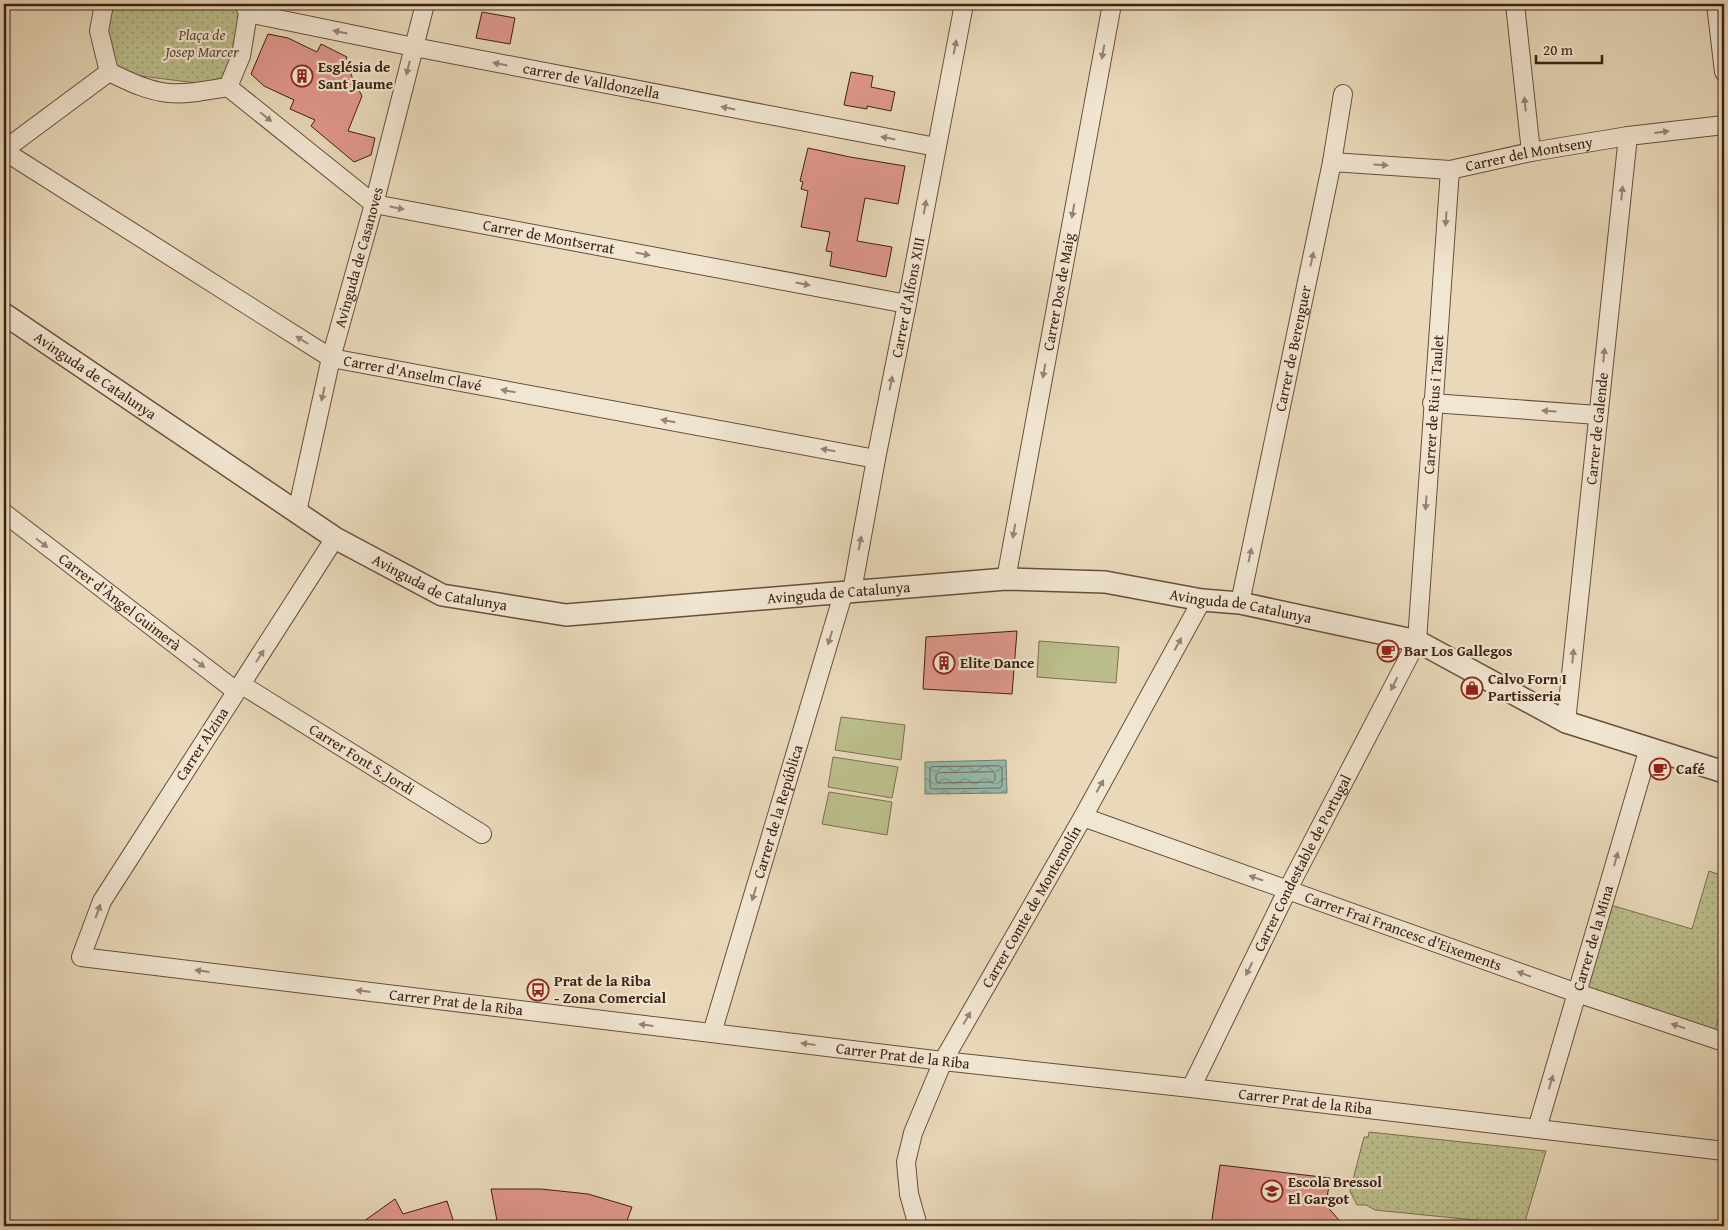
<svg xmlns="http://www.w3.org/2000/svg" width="1728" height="1230" viewBox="0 0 1728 1230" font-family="'Gentium Book Plus',serif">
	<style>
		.park { fill: url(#park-dots); stroke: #7c6f4f }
		.pitch { fill: #bbbe8c; stroke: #7c6f4f }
		.water { fill: url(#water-waves); stroke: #737c6f }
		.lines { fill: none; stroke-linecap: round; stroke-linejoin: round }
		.shore { stroke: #6a6d60; stroke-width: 1 }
		.building { fill: #df978c; stroke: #3e2012 }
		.minor-casing { stroke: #694e3c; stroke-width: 20 }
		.tertiary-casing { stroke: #694e3c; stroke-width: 24 }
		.minor { stroke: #f1e6d2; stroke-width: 18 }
		.tertiary { stroke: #f1e6d2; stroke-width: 21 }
		.oneway { fill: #988372 }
		.labels { text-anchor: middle; stroke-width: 4.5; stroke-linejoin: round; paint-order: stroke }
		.park-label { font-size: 15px; font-style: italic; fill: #5d4830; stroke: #f1e6d2 }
		.poi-label { font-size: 15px; font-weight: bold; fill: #3e2012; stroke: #f1e6d2; text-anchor: start }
		.street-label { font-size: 15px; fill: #3e2012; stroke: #f1e6d2 }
	</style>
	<defs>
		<pattern id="park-dots" width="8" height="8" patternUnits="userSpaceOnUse" patternTransform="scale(1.25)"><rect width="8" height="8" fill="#bbbe8c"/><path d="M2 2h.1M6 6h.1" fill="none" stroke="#999a71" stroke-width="1.8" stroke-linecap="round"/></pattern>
		<pattern id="water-waves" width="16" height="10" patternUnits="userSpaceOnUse" patternTransform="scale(1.25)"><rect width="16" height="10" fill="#97baad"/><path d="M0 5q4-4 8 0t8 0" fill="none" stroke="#7d978b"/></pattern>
	</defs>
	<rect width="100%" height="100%" fill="#e9d9ba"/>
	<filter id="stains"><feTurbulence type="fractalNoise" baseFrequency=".004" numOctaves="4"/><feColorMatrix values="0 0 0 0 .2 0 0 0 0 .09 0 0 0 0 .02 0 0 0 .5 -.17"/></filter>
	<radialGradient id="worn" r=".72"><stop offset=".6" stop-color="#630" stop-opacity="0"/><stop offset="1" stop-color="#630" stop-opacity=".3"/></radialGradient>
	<path class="park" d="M 104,4 L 244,4 L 228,87 L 109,72 Z
		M 1709,871 L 1724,876 L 1724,997 L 1713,1038 L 1577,993 L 1604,903 L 1692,929 Z
		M 1369,1132 L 1546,1151 L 1524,1225 L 1375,1210 L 1366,1205 L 1357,1205 L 1350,1191 L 1364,1137 L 1368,1137 Z"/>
	<path class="pitch" d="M 1039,641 L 1119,647 L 1116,683 L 1037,677 Z
		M 841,717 L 905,725 L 901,760 L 835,750 Z
		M 833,757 L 898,767 L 892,798 L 828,787 Z
		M 829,792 L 892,802 L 887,835 L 822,824 Z"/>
	<path class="water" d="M 1006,760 L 1007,793 L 925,794 L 925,762 Z"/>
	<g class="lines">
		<path class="shore" d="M 999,766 L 1002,768 L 1002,786 L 1000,788 L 932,789 L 930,788 L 930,769 L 931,767 Z
			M 993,772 L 995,774 L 995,780 L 993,782 L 938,783 L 936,781 L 936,775 L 938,773 Z"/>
	</g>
	<path class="building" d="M 482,12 L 515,18 L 510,44 L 476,38 Z
		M 268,34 L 288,38 L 317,52 L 321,44 L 347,57 L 345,62 L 354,67 L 351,75 L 362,96 L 348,131 L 375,138 L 371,155 L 354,162 L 311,126 L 315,120 L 290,109 L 294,100 L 264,86 L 251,74 Z
		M 851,72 L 873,76 L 871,87 L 895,92 L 891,111 L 867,106 L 867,109 L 844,105 Z
		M 808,148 L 850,157 L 905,166 L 898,204 L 865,198 L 857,241 L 892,247 L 886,277 L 830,266 L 832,252 L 826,251 L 830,232 L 801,227 L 808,191 L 801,189 L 803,182 L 800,181 Z
		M 1017,631 L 1012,694 L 923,689 L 926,637 Z
		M 1220,1165 L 1330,1178 L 1326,1205 L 1344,1226 L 1211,1226 Z
		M 491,1189 L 541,1189 L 588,1194 L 632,1207 L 625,1226 L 498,1226 Z
		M 395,1199 L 403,1214 L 447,1201 L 455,1226 L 357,1226 Z"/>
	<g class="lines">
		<g class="minor-casing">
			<g id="minor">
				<path d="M 104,4 L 99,31 L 109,72"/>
				<path d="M 1515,4 L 1531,152"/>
				<path d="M 1716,4 L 1724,72"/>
				<path id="s1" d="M 248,13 L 414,47 L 936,147"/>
				<path d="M 109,72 C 128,81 147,91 169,93 C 188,95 209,90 228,87 L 241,56 L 248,13 L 244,4"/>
				<path id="s2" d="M 228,87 L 374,204 L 907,304"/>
				<path d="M 4,150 L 109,72"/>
				<path id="s3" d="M 4,151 L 331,358 L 876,459"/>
				<path id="s4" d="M 1332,162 L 1450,170 L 1531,152 L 1628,136 L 1724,125"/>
				<path d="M 1432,403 L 1598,415"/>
				<path id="s5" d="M 297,512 L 331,358 L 374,204 L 425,4"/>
				<path id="s6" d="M 4,513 L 236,691"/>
				<path id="s7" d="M 335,538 L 102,901 L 81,957 L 943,1061 L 1191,1088 L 1724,1151"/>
				<path id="s8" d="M 1006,579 L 1112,4"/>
				<path id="s9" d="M 852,591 L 876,459 L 907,304 L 964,4"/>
				<path id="s10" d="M 1240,603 L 1332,162 L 1343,94"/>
				<path id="s11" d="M 242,685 L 482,834"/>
				<path id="s12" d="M 1566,722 L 1628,136"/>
				<path id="s13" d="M 1083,817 L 1577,993 L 1724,1042"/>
				<path id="s14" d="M 712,1033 L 844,591"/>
				<path id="s15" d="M 1191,1088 L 1288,889 L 1417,641 L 1450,170"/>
				<path id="s16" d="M 1537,1129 L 1649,748"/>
				<path id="s17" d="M 918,1226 L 909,1194 L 906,1162 L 913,1133 L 943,1061 L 1083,817 L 1202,600"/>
			</g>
		</g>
		<g class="tertiary-casing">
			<g id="tertiary">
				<path id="s18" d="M 4,314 L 335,538 L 442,595 L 566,615 L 1006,579 L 1105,582 L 1202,600 L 1240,603 L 1417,641 L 1566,722 L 1724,772"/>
			</g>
		</g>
		<use href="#minor" class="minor"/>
		<use href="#tertiary" class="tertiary"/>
	</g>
	<defs><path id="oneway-solid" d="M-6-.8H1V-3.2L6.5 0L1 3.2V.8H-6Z" transform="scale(1.25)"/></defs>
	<g class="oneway">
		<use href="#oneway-solid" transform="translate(340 32) rotate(-168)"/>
		<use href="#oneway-solid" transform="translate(955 47) rotate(-79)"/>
		<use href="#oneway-solid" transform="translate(1103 52) rotate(100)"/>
		<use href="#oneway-solid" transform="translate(500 64) rotate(-169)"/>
		<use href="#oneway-solid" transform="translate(408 68) rotate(104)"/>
		<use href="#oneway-solid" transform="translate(1525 104) rotate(-96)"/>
		<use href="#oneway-solid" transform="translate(728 108) rotate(-169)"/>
		<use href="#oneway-solid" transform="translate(266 117) rotate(39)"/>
		<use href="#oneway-solid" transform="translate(1662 132) rotate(-7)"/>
		<use href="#oneway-solid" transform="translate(888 138) rotate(-169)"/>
		<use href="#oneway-solid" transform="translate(1381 165) rotate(4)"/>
		<use href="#oneway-solid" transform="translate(1622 193) rotate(-84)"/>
		<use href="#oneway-solid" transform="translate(925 207) rotate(-80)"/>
		<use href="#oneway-solid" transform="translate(397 208) rotate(11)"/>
		<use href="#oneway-solid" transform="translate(1073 211) rotate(100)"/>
		<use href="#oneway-solid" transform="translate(1446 219) rotate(94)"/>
		<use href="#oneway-solid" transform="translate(643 254) rotate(11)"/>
		<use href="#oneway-solid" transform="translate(1312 259) rotate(-78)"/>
		<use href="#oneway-solid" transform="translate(803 284) rotate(11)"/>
		<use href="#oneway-solid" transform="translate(302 340) rotate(-148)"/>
		<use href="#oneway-solid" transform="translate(1604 355) rotate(-84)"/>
		<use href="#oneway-solid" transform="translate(1044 371) rotate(100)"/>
		<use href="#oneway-solid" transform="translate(891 383) rotate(-79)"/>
		<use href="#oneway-solid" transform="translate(508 391) rotate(-170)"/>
		<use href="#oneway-solid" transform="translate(323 394) rotate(103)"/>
		<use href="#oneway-solid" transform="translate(1549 411) rotate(-176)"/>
		<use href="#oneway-solid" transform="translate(668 421) rotate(-170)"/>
		<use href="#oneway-solid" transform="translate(828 450) rotate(-170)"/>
		<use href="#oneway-solid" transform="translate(1426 503) rotate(94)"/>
		<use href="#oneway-solid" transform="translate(1014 531) rotate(100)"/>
		<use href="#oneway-solid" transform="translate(42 543) rotate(37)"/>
		<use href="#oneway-solid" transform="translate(860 543) rotate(-79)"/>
		<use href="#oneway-solid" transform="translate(1250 555) rotate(-78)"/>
		<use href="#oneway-solid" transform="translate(830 638) rotate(107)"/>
		<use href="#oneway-solid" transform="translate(1178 644) rotate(-61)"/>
		<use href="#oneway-solid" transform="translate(260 656) rotate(-57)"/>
		<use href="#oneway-solid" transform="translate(1573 656) rotate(-84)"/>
		<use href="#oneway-solid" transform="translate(199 663) rotate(37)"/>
		<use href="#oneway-solid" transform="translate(1394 684) rotate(117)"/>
		<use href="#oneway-solid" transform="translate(1100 786) rotate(-61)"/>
		<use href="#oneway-solid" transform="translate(1616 859) rotate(-74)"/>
		<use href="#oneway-solid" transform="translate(1256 878) rotate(-161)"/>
		<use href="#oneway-solid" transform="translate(754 894) rotate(107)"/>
		<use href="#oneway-solid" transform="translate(98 911) rotate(-70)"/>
		<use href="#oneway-solid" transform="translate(1249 969) rotate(116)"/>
		<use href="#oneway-solid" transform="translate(202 971) rotate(-173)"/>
		<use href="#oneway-solid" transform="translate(1524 974) rotate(-160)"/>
		<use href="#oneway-solid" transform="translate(363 991) rotate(-173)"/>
		<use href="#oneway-solid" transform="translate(967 1018) rotate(-60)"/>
		<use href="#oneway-solid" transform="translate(646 1025) rotate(-173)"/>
		<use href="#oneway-solid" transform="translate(1678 1026) rotate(-162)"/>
		<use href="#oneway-solid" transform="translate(808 1044) rotate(-173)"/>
		<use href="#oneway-solid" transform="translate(1551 1082) rotate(-74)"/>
	</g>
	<defs>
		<g id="building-ring" transform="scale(1.125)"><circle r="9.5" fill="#f1e6d2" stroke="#8f2418" stroke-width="1.5"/><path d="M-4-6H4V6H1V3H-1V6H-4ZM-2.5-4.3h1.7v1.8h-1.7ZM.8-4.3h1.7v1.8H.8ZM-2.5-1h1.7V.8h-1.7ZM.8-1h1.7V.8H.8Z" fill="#8f2418"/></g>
		<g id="cafe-ring" transform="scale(1.125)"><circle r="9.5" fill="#f1e6d2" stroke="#8f2418" stroke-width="1.5"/><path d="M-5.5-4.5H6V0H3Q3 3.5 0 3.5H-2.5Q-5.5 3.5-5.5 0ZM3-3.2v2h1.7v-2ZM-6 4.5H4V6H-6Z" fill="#8f2418"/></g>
		<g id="shop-ring" transform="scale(1.125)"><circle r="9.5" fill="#f1e6d2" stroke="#8f2418" stroke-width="1.5"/><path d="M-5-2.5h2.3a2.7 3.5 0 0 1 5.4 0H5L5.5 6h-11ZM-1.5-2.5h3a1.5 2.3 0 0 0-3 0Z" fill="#8f2418"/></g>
		<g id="bus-ring" transform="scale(1.125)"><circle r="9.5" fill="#f1e6d2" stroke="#8f2418" stroke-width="1.5"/><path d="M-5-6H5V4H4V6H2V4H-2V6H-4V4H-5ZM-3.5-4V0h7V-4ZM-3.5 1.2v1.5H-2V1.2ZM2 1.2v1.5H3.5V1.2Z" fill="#8f2418"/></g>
		<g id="school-ring" transform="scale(1.125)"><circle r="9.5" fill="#f1e6d2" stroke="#8f2418" stroke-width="1.5"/><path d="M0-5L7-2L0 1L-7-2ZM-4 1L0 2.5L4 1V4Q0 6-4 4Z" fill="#8f2418"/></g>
	</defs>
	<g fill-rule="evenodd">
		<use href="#building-ring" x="302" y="76"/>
		<use href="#cafe-ring" x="1388" y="651"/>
		<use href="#building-ring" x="944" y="663"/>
		<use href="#shop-ring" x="1472" y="688"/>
		<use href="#cafe-ring" x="1660" y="769"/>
		<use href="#bus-ring" x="538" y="990"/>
		<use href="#school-ring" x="1272" y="1191"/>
	</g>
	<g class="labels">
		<g class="park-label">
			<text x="202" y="40">Plaça de<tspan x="202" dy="17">Josep Marcer</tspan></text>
		</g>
		<g class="poi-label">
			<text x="318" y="72">Església de<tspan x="318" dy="17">Sant Jaume</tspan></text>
			<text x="1404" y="656">Bar Los Gallegos</text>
			<text x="960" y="668">Elite Dance</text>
			<text x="1488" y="684">Calvo Forn I<tspan x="1488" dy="17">Partisseria</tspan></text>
			<text x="1676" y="774">Café</text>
			<text x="554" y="986">Prat de la Riba<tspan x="554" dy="17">- Zona Comercial</tspan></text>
			<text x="1288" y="1187">Escola Bressol<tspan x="1288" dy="17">El Gargot</tspan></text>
		</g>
		<g class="street-label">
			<text dy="5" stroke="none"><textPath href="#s1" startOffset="350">carrer de Valldonzella</textPath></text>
			<text dy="5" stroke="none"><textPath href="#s4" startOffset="199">Carrer del Montseny</textPath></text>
			<text dy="5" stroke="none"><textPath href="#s2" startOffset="365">Carrer de Montserrat</textPath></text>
			<text dy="5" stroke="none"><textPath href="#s5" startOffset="262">Avinguda de Casanoves</textPath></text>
			<text dy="5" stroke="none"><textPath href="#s8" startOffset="292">Carrer Dos de Maig</textPath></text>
			<text dy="5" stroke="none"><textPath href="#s9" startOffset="299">Carrer d'Alfons XIII</textPath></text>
			<text dy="5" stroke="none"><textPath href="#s10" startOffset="260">Carrer de Berenguer</textPath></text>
			<text dy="5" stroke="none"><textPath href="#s3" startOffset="470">Carrer d'Anselm Clavé</textPath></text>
			<text dy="5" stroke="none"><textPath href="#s18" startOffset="110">Avinguda de Catalunya</textPath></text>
			<text dy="5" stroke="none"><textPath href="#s15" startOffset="738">Carrer de Rius i Taulet</textPath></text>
			<text dy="5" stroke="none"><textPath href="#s12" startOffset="295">Carrer de Galende</textPath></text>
			<text dy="5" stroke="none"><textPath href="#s18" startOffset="515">Avinguda de Catalunya</textPath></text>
			<text dy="5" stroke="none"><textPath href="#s18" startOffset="920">Avinguda de Catalunya</textPath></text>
			<text dy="5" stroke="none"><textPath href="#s6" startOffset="146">Carrer d'Àngel Guimerà</textPath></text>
			<text dy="5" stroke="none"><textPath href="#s18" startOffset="1325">Avinguda de Catalunya</textPath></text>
			<text transform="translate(202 744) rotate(-57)" y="5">Carrer Alzina</text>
			<text dy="5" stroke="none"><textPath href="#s11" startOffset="141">Carrer Font S. Jordi</textPath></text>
			<text dy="5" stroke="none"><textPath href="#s14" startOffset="231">Carrer de la República</textPath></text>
			<text dy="5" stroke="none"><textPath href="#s15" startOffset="251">Carrer Condestable de Portugal</textPath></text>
			<text dy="5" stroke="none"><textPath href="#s17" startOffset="351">Carrer Comte de Montemolín</textPath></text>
			<text dy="5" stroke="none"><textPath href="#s13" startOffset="340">Carrer Frai Francesc d'Eixements</textPath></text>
			<text dy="5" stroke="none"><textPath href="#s16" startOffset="199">Carrer de la Mina</textPath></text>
			<text dy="5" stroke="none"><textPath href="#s7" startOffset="869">Carrer Prat de la Riba</textPath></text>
			<text dy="5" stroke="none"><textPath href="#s7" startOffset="1319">Carrer Prat de la Riba</textPath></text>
			<text dy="5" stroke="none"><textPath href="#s7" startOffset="1724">Carrer Prat de la Riba</textPath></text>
		</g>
	</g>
	<rect width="1728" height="1230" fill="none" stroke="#e9d9ba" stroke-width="20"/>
	<rect x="5" y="5" width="1718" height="1220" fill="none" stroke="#3e2012" stroke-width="2.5"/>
	<rect x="10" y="10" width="1708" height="1210" fill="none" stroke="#3e2012"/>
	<path d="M1536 55v8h66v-8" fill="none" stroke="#3e2012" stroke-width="2.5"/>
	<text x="1543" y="55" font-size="15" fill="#3e2012" stroke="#f1e6d2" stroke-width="4" paint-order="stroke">20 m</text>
	<rect width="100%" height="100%" filter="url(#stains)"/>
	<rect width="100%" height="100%" fill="url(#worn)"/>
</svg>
